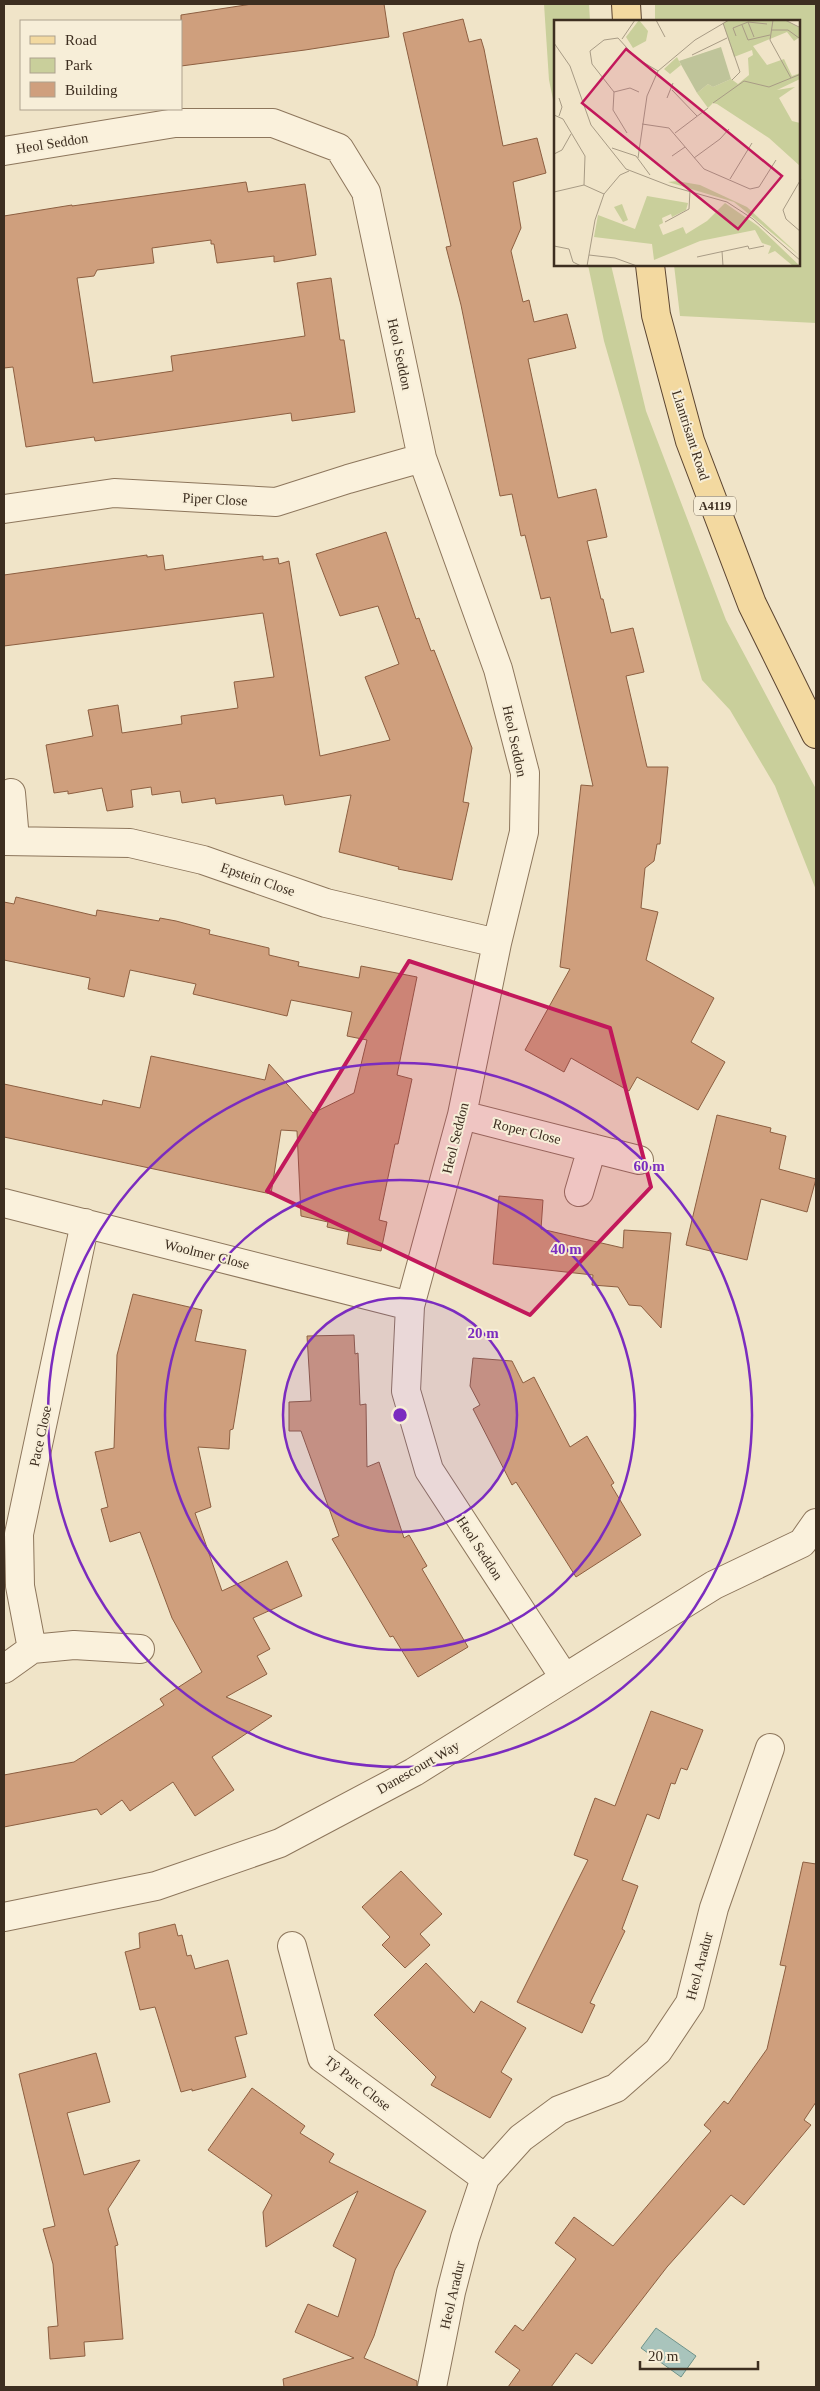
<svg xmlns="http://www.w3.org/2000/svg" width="820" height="2391" viewBox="0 0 820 2391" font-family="'Times New Roman',serif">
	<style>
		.green { fill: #c9cf9b }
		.water { fill: #a9c4bc; stroke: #6f938a }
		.building { fill: #cf9f7d; stroke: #8d5f41 }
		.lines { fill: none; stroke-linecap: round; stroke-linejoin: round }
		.minor-casing { stroke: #8d765c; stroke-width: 30 }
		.primary-casing { stroke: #5b4430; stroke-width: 30 }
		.minor { stroke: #faf1dc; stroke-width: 28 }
		.primary { stroke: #f3d9a0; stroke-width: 28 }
		.marked { fill: #c2185b; fill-opacity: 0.2; stroke: #c2185b; stroke-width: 4; stroke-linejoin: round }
		.ring { fill: none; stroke: #7b2cbf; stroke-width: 2.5 }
		.labels { text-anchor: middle; stroke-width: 4; stroke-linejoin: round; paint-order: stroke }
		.shield { fill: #f7eed8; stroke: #756857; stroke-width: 1 }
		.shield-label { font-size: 12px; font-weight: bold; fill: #3d2e20 }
		.street-label { font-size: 14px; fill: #3d2e20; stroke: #f7eed8 }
		.inset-road { fill: none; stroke: #a89b85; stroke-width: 1 }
		.view { fill: #c2185b; fill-opacity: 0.15; stroke: #c2185b; stroke-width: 2.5 }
		.inset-edge { fill: none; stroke: #3d2e20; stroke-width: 2.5 }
		.centre { fill: #7b2cbf; stroke: #f7eed8; stroke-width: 2.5 }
		.ring-label { font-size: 15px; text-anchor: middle; font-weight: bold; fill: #7b2cbf; stroke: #f7eed8; stroke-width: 4; stroke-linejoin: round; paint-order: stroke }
	</style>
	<rect width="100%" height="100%" fill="#f0e4c8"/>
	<path class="green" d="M 544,4 L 589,4 L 590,21 L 555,21 L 555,109 L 549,80 Z
		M 655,4 L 816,4 L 816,323 L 680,316 L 674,265 L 799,265 L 799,21 L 655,21 Z
		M 588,265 L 611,265 L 646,411 L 726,620 L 816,789 L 816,890 L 775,786 L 730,710 L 702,680 L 604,341 Z"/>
	<path class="water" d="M 656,2328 L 696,2356 L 681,2377 L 641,2348 Z"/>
	<path class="building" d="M 252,4 L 384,4 L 389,37 L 305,50 L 181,66 L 181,15 Z
		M 463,19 L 469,42 L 481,39 L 484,49 L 503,146 L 537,138 L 546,173 L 513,182 L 521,228 L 511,251 L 523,302 L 529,300 L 534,322 L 567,314 L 576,348 L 528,359 L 558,498 L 596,489 L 607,537 L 587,541 L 601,599 L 603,599 L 611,633 L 633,628 L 644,672 L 626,676 L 647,767 L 668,767 L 660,844 L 657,844 L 654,861 L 645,868 L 641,908 L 658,912 L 646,960 L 714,998 L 691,1042 L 725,1062 L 698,1110 L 637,1077 L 629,1091 L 571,1058 L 564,1072 L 525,1050 L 570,969 L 560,967 L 581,785 L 593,786 L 550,597 L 541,599 L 525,535 L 521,536 L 512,494 L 500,496 L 461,305 L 446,247 L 451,246 L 403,33 Z
		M 246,182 L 248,192 L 305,184 L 316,255 L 274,262 L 274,256 L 217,263 L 214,244 L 211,244 L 211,240 L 152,248 L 154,263 L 97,270 L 94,276 L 77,278 L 93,383 L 173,371 L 171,356 L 305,336 L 297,283 L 331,278 L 340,340 L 344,340 L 355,412 L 292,421 L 291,413 L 95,441 L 94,437 L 26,447 L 13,367 L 4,368 L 4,216 L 72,205 L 72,206 Z
		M 386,532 L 416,619 L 419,618 L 431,651 L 434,650 L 472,748 L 463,802 L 469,803 L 452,880 L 398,869 L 399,867 L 339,852 L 351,795 L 285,805 L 283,795 L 216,804 L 215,798 L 182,803 L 180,791 L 152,795 L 151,787 L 131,790 L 133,807 L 107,811 L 102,788 L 68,794 L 68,791 L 54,793 L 46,745 L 93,736 L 88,710 L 118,705 L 122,733 L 182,724 L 181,716 L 238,708 L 234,682 L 274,677 L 263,613 L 4,646 L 4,575 L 147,555 L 147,557 L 163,555 L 165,570 L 263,556 L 263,560 L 278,558 L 279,564 L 289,561 L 320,756 L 390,740 L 365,677 L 399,664 L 378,606 L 340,616 L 316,554 Z
		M 16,897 L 96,916 L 97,910 L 159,921 L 160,918 L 176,921 L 210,930 L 209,934 L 269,948 L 269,955 L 299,962 L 298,966 L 359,978 L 361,966 L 417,977 L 397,1075 L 412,1079 L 398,1144 L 395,1144 L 379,1220 L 387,1222 L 381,1251 L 347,1244 L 349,1232 L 327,1227 L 328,1222 L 301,1216 L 297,1131 L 281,1130 L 271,1194 L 4,1137 L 4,1084 L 102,1105 L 103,1100 L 140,1108 L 151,1056 L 265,1080 L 269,1064 L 313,1113 L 354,1093 L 367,1040 L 347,1036 L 352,1012 L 291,1000 L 287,1016 L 193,994 L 196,984 L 130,970 L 124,997 L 88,989 L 90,978 L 4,960 L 4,902 L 14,904 Z
		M 717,1115 L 771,1128 L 770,1132 L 786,1136 L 779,1169 L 816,1179 L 807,1212 L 761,1199 L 747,1260 L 686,1245 Z
		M 499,1196 L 543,1200 L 541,1229 L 623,1248 L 624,1230 L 671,1233 L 661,1328 L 641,1306 L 629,1305 L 618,1287 L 592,1285 L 593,1275 L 493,1264 Z
		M 133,1294 L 202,1310 L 195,1341 L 246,1350 L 233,1429 L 230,1430 L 229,1449 L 198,1447 L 211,1507 L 195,1513 L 222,1591 L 287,1561 L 302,1596 L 253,1618 L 270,1649 L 257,1656 L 267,1674 L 226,1697 L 272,1716 L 212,1757 L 234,1790 L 195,1816 L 173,1782 L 130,1811 L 122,1800 L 101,1815 L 97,1809 L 4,1827 L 4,1775 L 74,1762 L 164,1705 L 160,1699 L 202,1672 L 172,1618 L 140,1532 L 110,1542 L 101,1509 L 108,1507 L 95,1452 L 114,1448 L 117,1355 Z
		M 354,1335 L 355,1354 L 358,1353 L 360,1405 L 366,1404 L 367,1467 L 379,1462 L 404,1538 L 409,1535 L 427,1566 L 422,1569 L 468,1647 L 418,1677 L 393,1636 L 390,1637 L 332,1539 L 339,1536 L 301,1431 L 289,1431 L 289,1402 L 311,1401 L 307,1336 Z
		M 473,1358 L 512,1361 L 523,1383 L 534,1377 L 570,1447 L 587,1436 L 614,1483 L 611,1485 L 641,1535 L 576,1577 L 516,1482 L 512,1485 L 473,1409 L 480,1405 L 470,1386 Z
		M 651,1711 L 703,1730 L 687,1770 L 681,1768 L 675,1784 L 671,1783 L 659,1819 L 647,1814 L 622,1880 L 638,1886 L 622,1929 L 625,1931 L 590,2003 L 595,2005 L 582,2033 L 517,2002 L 588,1860 L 574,1855 L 595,1798 L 615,1806 Z
		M 803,1862 L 816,1864 L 816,2102 L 804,2120 L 811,2125 L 744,2205 L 731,2195 L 667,2267 L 592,2364 L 576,2353 L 551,2387 L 508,2387 L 520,2370 L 495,2352 L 515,2325 L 523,2331 L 576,2259 L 555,2243 L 574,2217 L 613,2246 L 711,2131 L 704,2125 L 724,2101 L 728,2104 L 767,2049 L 786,1966 L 780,1965 Z
		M 401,1871 L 442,1914 L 420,1934 L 430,1945 L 405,1968 L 382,1945 L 390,1937 L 362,1907 Z
		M 175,1924 L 178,1936 L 182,1935 L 187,1956 L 191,1955 L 195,1969 L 228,1960 L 247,2034 L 235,2037 L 246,2077 L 192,2091 L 192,2089 L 181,2092 L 155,2007 L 140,2010 L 125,1952 L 140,1948 L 139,1933 Z
		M 426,1963 L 474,2013 L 481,2001 L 526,2028 L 501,2072 L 512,2079 L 490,2118 L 431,2085 L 436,2077 L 374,2015 Z
		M 96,2053 L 110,2102 L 67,2113 L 84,2175 L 140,2160 L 108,2209 L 118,2245 L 115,2246 L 123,2339 L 84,2342 L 85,2356 L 50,2359 L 48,2327 L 58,2326 L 53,2264 L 43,2229 L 55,2226 L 19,2074 Z
		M 252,2088 L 305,2126 L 300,2133 L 334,2154 L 329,2162 L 426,2211 L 395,2270 L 374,2336 L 364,2358 L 417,2381 L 417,2387 L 284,2387 L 283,2379 L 354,2358 L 295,2332 L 308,2304 L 338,2317 L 356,2259 L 333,2246 L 358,2191 L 266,2247 L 263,2212 L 272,2195 L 208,2150 Z"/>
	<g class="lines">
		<g class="minor-casing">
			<path id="minor" d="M 4,151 L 175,123 L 273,123 L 339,148 L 366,192 L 422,458 L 498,669 L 525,773 L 524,832 L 497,943 L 462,1115 L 410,1306 L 406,1391 L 429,1470 L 564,1677
				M 4,509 L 114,493 L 276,502 L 348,479 L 422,458
				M 11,793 L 15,840
				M 4,841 L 130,843 L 203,860 L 326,903 L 497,943
				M 462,1115 L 639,1160
				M 579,1192 L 592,1148
				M 4,1203 L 410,1306
				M 32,1649 L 20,1586 L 19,1534 L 85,1223
				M 4,1669 L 32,1649 L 74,1645 L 140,1649
				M 4,1917 L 156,1886 L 280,1843 L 414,1772 L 714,1585 L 802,1543 L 816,1523
				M 292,1946 L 322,2058 L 485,2178
				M 432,2387 L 451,2292 L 465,2238 L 485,2178 L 521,2138 L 559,2110 L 616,2088 L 658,2051 L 690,2003 L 714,1908 L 770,1748"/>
		</g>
		<g class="primary-casing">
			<path id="primary" d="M 626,4 L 627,21
				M 650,265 L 656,315 L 690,441 L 752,604 L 816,734"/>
		</g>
		<use href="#minor" class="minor"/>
		<use href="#primary" class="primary"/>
	</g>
	<path class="marked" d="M 409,961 L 610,1028 L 651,1187 L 530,1315 L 267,1191 Z"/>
	<circle cx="400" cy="1415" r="117" fill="#7b2cbf" fill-opacity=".12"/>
	<g class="ring">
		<circle cx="400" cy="1415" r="117"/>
		<circle cx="400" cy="1415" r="235"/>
		<circle cx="400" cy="1415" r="352"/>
	</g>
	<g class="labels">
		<rect class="shield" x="694" y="496.5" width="42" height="19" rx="4"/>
		<g class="shield-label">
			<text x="715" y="510">A4119</text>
		</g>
		<g class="street-label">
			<text transform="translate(52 143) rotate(-9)" y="5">Heol Seddon</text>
			<text transform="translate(400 354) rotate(78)" y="5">Heol Seddon</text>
			<text transform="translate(691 435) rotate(72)" y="5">Llantrisant Road</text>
			<text transform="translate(215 499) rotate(3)" y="5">Piper Close</text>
			<text transform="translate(515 741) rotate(78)" y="5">Heol Seddon</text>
			<text transform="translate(258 879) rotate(19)" y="5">Epstein Close</text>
			<text transform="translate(527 1131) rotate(14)" y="5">Roper Close</text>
			<text transform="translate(455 1138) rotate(-76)" y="5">Heol Seddon</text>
			<text transform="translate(207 1254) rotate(14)" y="5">Woolmer Close</text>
			<text transform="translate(40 1436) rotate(-78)" y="5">Pace Close</text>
			<text transform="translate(480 1548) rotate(57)" y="5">Heol Seddon</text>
			<text transform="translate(418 1767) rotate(-30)" y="5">Danescourt Way</text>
			<text transform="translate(699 1966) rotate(-75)" y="5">Heol Aradur</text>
			<text transform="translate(358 2083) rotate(38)" y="5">Tŷ Parc Close</text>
			<text transform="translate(452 2295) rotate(-77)" y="5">Heol Aradur</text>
		</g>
	</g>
	<g transform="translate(554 20)">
		<rect width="246" height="246" fill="#f0e4c8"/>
		<path d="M 85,0 L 94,11 L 92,21 L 79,28 L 72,17 ZM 175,0 L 231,0 L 246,8 L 246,17 L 240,21 L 233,12 L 199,26 L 213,45 L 230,39 L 238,56 L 246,53 L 246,59 L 223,70 L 241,67 L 225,78 L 238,101 L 246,103 L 246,146 L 215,118 L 163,84 L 159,83 L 154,88 L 143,73 L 154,64 L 159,67 L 177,59 L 184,64 L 195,55 L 194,38 L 199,35 L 198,30 L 180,37 L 169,3 ZM 123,37 L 127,45 L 116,54 L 110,49 ZM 123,161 L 146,165 L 193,187 L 246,236 L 180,182 L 114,162 ZM 93,176 L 134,183 L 132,190 L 118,197 L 117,194 L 108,198 L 109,203 L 105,205 L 109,215 L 129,207 L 132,214 L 153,201 L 171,183 L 204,206 L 246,246 L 239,246 L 221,231 L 214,234 L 217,226 L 208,223 L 201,210 L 146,221 L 100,240 L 98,224 L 40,217 L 44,195 L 81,209 ZM 68,184 L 74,200 L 69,202 L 60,187 Z" fill="#c9cf9b"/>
		<path d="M 167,27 L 177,59 L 159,67 L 154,64 L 143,73 L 125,41 Z" fill="#bfc49a"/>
		<path class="inset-road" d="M 102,0 L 111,17M 219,0 L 216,20 L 237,58M 231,0 L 247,8M 194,2 L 200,17M 169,3 L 186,52 L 178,60M 188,5 L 194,20 L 216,15M 217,10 L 234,10 L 245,18M 182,16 L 179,8 L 194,2 L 213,4M 68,19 L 81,0M 0,23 L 16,46 L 37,105 L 72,149 L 116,166 L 173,182 L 199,199 L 247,241M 138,35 L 173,18M 118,70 L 143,96M 60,72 L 76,68 L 85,72M 5,78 L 8,87 L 5,96M 113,78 L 119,63M 159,83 L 190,61 L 215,67 L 247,54M 0,95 L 9,99 L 31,136 L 30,165M 88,104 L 115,108 L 150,149 L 196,169 L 205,167 L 222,140M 73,113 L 59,90 L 60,72 L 38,44 L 36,31 L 50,20 L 64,18 L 82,38 L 104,51M 121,113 L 154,88M 58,128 L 82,136 L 96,155M 0,134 L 8,130 L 17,114M 118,136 L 131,127M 84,138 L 93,76 L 104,51 L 141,20 L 175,0M 140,138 L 166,119 L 175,109M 176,159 L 198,123M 247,159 L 229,190 L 232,199 L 247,212M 0,172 L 30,165 L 50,174M 111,202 L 135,189 L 136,170M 0,226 L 15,229 L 19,242 L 27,246M 168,231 L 169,246M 35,235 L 61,238 L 83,246M 143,237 L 194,226 L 195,229 L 210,226M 33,246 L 41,200 L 50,174 L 66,155 L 75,151"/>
		<path class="view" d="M 72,29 L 228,156 L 184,209 L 28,83 Z"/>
		<rect width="246" height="246" class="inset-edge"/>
	</g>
	<circle cx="400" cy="1415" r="8" class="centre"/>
	<g class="ring-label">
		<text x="649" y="1171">60 m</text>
		<text x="566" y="1254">40 m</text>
		<text x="483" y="1338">20 m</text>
	</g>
	<rect width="820" height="2391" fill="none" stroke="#3d2e20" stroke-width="10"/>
	<rect x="20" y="20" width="162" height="90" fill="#f7eed8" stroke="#ada18e"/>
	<rect x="30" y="36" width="25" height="8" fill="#f3d9a0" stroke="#ada18e"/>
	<text x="65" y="45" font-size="15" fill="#3d2e20">Road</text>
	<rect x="30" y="58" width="25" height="15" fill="#c9cf9b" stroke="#ada18e"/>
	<text x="65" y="70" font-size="15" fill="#3d2e20">Park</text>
	<rect x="30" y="82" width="25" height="15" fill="#cf9f7d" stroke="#ada18e"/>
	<text x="65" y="95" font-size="15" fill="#3d2e20">Building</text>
	<path d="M640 2361v8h118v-8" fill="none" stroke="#3d2e20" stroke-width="2.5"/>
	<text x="648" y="2361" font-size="15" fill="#3d2e20" stroke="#f7eed8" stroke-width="4" paint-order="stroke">20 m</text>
</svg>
